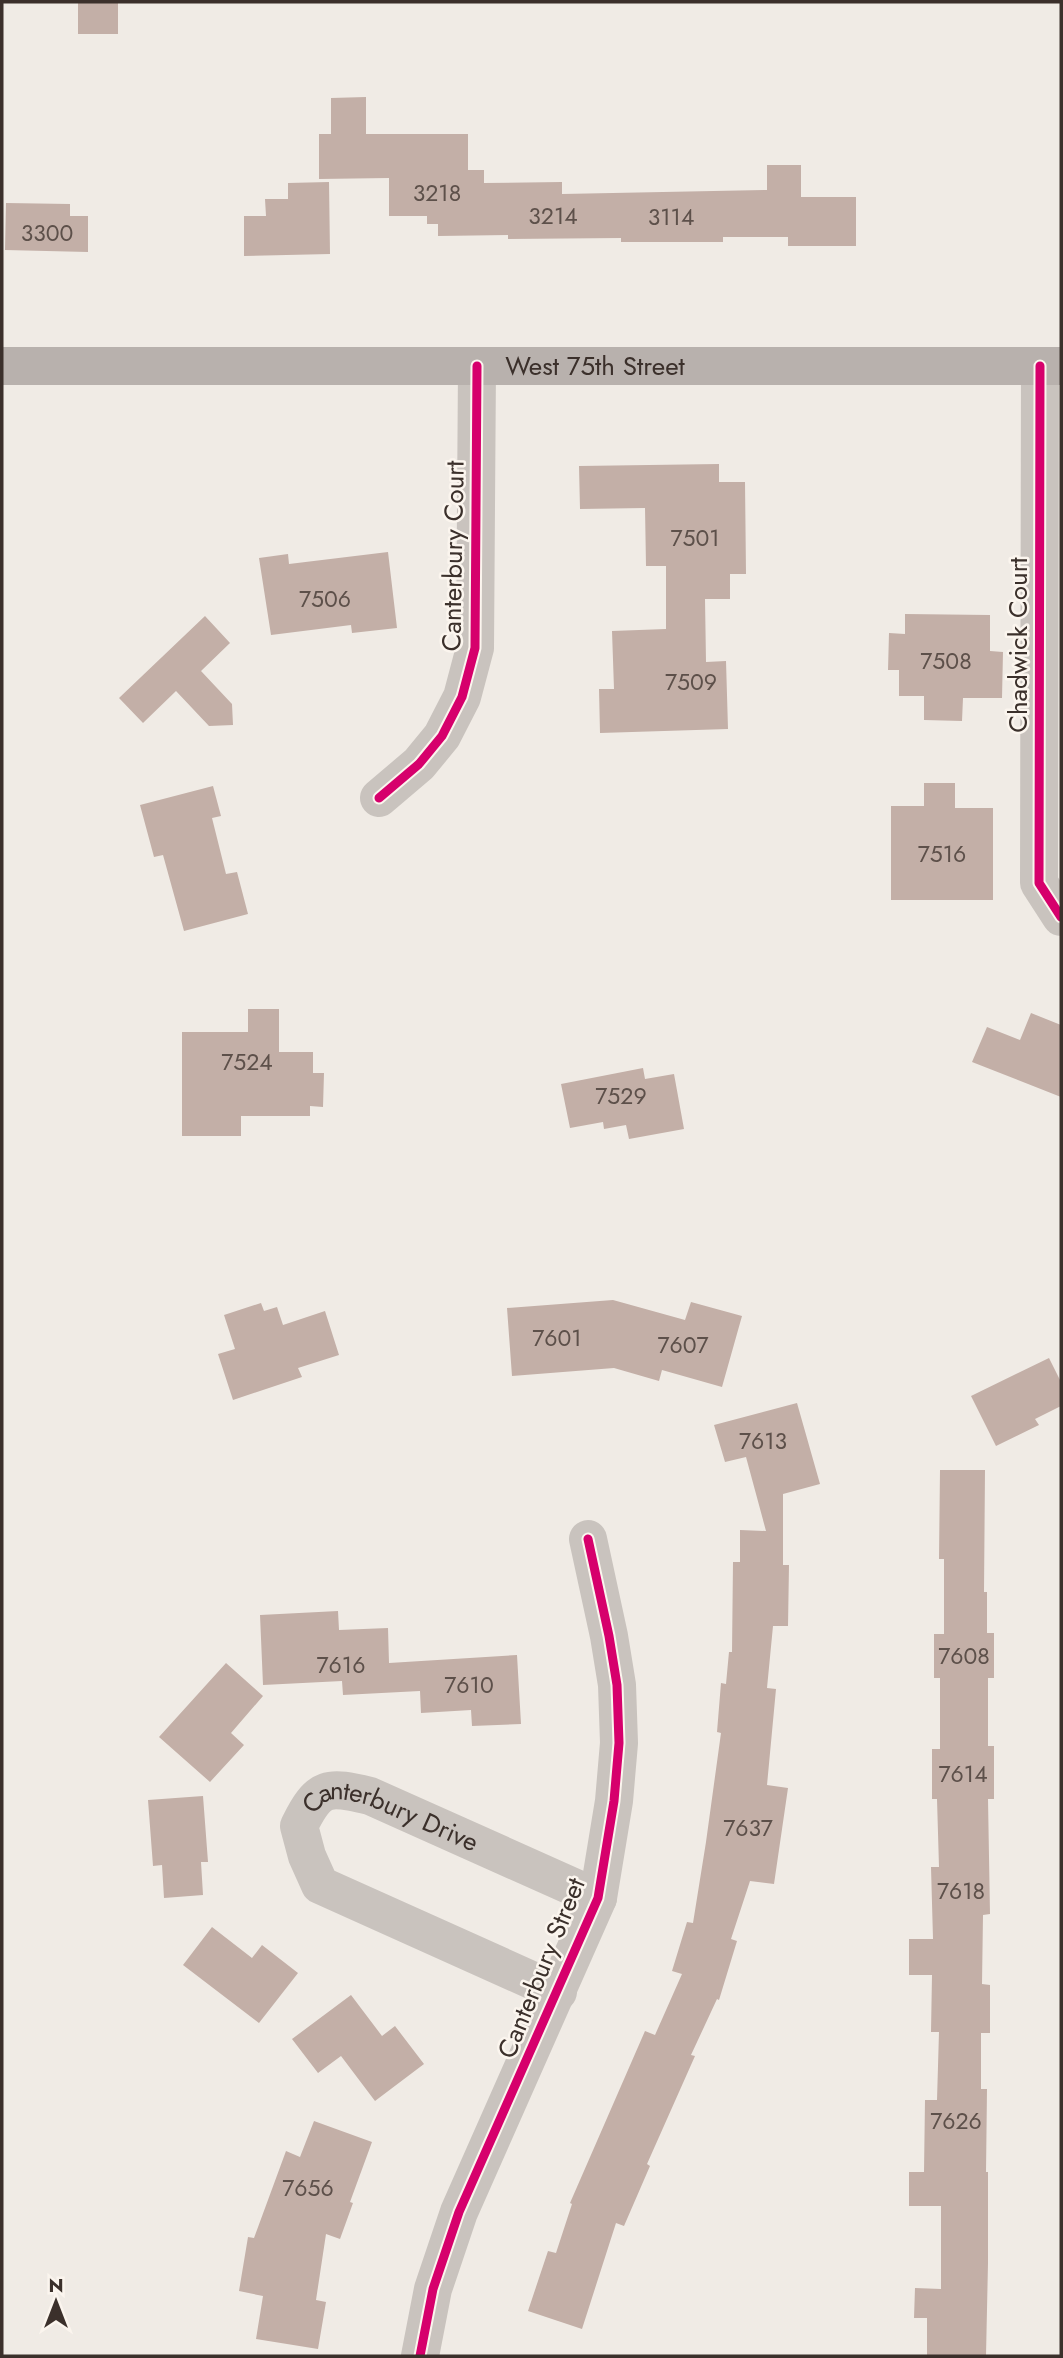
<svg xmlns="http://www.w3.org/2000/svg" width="1063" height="2358" viewBox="0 0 1063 2358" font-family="Jost,sans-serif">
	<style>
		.building { fill: #c3afa7 }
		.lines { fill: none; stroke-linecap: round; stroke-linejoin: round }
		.minor { stroke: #c9c3be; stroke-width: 38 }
		.major { stroke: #b8b1ad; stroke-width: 38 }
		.cycleway-casing { stroke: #fbf5ee; stroke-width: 13 }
		.cycleway { stroke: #d6006c; stroke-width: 9 }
		.labels { text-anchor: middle; stroke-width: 5; stroke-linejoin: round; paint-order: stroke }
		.number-label { font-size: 23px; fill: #5d504a }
		.street-label { font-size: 26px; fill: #3b302b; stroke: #fbf5ee }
	</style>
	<rect width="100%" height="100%" fill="#f0ebe5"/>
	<path class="building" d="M 78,2 L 118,2 L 118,34 L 78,34 Z
		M 366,97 L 366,134 L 468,134 L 468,170 L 484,170 L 484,183 L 562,182 L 562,194 L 767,190 L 767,165 L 801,165 L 801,197 L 856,197 L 856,246 L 788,246 L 788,237 L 723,237 L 723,242 L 621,242 L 621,238 L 508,239 L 508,235 L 438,236 L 438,224 L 427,224 L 427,216 L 389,216 L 389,178 L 319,179 L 319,134 L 331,134 L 331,98 Z
		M 329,182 L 330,254 L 244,256 L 244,216 L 266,216 L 265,199 L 288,199 L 288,183 Z
		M 6,203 L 70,204 L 70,216 L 88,216 L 88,252 L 5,250 Z
		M 719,464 L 719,482 L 745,482 L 746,574 L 730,574 L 730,599 L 705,599 L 706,662 L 726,661 L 728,729 L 600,733 L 599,689 L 614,689 L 612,631 L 666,629 L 666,566 L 646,566 L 645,508 L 580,509 L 579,466 Z
		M 388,552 L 397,628 L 352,633 L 351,625 L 271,635 L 259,558 L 288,554 L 289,564 Z
		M 905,614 L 990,615 L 990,651 L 1003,652 L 1002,698 L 963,698 L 962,721 L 924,720 L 924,696 L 899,696 L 899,670 L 888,670 L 889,633 L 905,634 Z
		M 205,616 L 230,643 L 201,671 L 232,704 L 233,725 L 209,726 L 176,691 L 143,723 L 119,698 Z
		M 924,783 L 955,783 L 955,808 L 993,808 L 993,900 L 891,900 L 891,806 L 924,806 Z
		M 213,786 L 221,816 L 212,818 L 226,874 L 237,872 L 248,914 L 184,931 L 163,855 L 154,857 L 140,805 Z
		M 248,1009 L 279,1009 L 279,1052 L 313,1052 L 313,1073 L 324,1073 L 323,1107 L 310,1106 L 310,1116 L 241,1116 L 241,1136 L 182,1136 L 182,1032 L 248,1032 Z
		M 1031,1013 L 1061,1025 L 1061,1097 L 972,1062 L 987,1027 L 1020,1040 Z
		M 643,1068 L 645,1079 L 674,1074 L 684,1129 L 629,1139 L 626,1125 L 604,1129 L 603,1122 L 570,1128 L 561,1084 Z
		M 613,1300 L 685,1320 L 691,1302 L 742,1316 L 722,1387 L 662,1370 L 659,1381 L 614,1368 L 512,1376 L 507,1308 Z
		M 261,1303 L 264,1311 L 277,1307 L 283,1325 L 325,1311 L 339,1355 L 298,1368 L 302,1377 L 233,1400 L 218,1354 L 235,1349 L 224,1315 Z
		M 1049,1358 L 1061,1382 L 1061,1406 L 1035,1419 L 1039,1425 L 996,1446 L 971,1396 Z
		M 797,1403 L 820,1484 L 783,1494 L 783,1565 L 789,1565 L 788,1626 L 773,1626 L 767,1688 L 776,1689 L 767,1785 L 788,1788 L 774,1884 L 750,1881 L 731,1939 L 737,1941 L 719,2000 L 717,1999 L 691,2055 L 695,2056 L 647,2164 L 650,2166 L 624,2226 L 616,2223 L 582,2329 L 528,2311 L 548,2251 L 556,2253 L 572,2204 L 570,2203 L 645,2031 L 655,2035 L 682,1974 L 672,1971 L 687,1922 L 693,1923 L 706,1842 L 721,1733 L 717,1732 L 721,1683 L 726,1684 L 729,1652 L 732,1652 L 733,1562 L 740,1562 L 740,1530 L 766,1531 L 746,1457 L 725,1462 L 714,1425 Z
		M 940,1470 L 985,1470 L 984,1592 L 987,1592 L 987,1633 L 994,1633 L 994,1678 L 988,1678 L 988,1746 L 994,1746 L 994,1799 L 988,1799 L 990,1914 L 983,1915 L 982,1984 L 990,1985 L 990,2033 L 981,2033 L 981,2089 L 987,2089 L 986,2172 L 988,2172 L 988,2263 L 986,2356 L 927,2356 L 927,2318 L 914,2318 L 915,2288 L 941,2289 L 941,2206 L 909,2206 L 909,2172 L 924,2172 L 925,2100 L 937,2100 L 939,2032 L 931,2032 L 932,1975 L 909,1975 L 909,1939 L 933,1939 L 931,1867 L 939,1867 L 937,1799 L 932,1799 L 932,1749 L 940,1749 L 940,1678 L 934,1678 L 934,1634 L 944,1634 L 944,1559 L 939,1559 Z
		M 338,1611 L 339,1630 L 388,1628 L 389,1663 L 517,1655 L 521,1724 L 472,1726 L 471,1710 L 421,1713 L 420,1691 L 343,1695 L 342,1681 L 263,1685 L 260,1615 Z
		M 226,1663 L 263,1696 L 231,1733 L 244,1745 L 210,1782 L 159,1737 Z
		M 203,1796 L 208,1862 L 201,1862 L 203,1895 L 164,1898 L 162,1865 L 153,1866 L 148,1800 Z
		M 212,1927 L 252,1958 L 262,1945 L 298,1973 L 259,2023 L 183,1965 Z
		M 351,1995 L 382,2036 L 395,2026 L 424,2064 L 375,2101 L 341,2056 L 318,2073 L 292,2039 Z
		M 314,2121 L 372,2142 L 350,2202 L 353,2203 L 340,2239 L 326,2234 L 316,2300 L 326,2302 L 318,2349 L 256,2339 L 263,2296 L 239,2291 L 248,2237 L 254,2238 L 286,2151 L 300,2157 Z"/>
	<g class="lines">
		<g class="minor">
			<path d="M 1040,366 L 1039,883 L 1061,917"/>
			<path d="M 379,798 L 419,764 L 442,736 L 462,697 L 475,648 L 477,366"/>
			<path id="s1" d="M 558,1992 L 320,1885 L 307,1856 L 299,1826 C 319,1785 328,1786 370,1796 L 598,1898"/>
			<path d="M 420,2356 L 433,2289 L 459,2212 L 598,1898 L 614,1801 L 619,1743 L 617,1685 L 609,1636 L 588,1539"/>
		</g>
		<path class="major" id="s2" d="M 2,366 L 1061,366"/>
		<g class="cycleway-casing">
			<path id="cycleway" d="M 1040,366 L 1039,883 L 1061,917
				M 379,798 L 419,764 L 442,736 L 462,697 L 475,648 L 477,366
				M 420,2356 L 433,2289 L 459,2212 L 598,1898 L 614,1801 L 619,1743 L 617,1685 L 609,1636 L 588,1539"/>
		</g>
		<use href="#cycleway" class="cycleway"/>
	</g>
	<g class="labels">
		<g class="number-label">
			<text x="437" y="201">3218</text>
			<text x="553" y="224">3214</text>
			<text x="671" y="225">3114</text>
			<text x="47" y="241">3300</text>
			<text x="695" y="546">7501</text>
			<text x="325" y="607">7506</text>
			<text x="946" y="669">7508</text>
			<text x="691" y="690">7509</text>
			<text x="942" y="862">7516</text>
			<text x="247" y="1070">7524</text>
			<text x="621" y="1104">7529</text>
			<text x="557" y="1346">7601</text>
			<text x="683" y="1353">7607</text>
			<text x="763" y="1449">7613</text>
			<text x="964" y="1664">7608</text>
			<text x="341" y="1673">7616</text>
			<text x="469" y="1693">7610</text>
			<text x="963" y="1782">7614</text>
			<text x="748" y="1836">7637</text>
			<text x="961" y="1899">7618</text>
			<text x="956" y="2129">7626</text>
			<text x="308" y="2196">7656</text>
		</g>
		<g class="street-label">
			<text dy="9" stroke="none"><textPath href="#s2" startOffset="593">West 75th Street</textPath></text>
			<text transform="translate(453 556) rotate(-89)" y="9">Canterbury Court</text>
			<text transform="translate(1018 645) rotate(-90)" y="9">Chadwick Court</text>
			<text dy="9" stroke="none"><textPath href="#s1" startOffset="436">Canterbury Drive</textPath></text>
			<text transform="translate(541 1968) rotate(-68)" y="9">Canterbury Street</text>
		</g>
	</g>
	<rect width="1063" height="2358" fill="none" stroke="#3b302b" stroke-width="7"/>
	<g transform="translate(56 2302)" stroke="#fbf5ee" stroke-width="5" paint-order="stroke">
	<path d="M0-5L12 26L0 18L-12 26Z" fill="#3b302b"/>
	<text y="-10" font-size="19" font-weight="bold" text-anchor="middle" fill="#3b302b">N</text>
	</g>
</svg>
